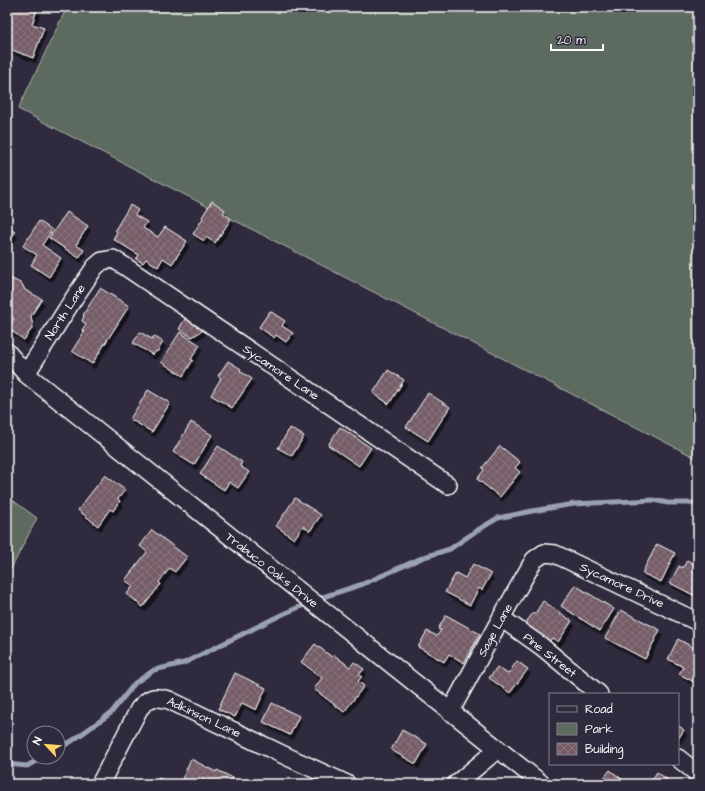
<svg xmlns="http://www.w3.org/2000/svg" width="705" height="791" viewBox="0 0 705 791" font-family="'Architects Daughter',sans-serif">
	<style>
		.green { fill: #5d6a5f; stroke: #aeb4af }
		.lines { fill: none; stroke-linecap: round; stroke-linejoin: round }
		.stream { stroke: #9aa1b2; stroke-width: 5 }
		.building { fill: url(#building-cross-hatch); stroke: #fff; filter: url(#shadow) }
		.minor-casing { stroke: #fff; stroke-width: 20 }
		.minor { stroke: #2f2a3d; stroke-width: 17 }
		.labels { text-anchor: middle; stroke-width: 4; stroke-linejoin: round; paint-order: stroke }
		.street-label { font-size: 12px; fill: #fff; stroke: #2f2a3d }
	</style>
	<defs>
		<pattern id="building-cross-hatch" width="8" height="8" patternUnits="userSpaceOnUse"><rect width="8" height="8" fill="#755d67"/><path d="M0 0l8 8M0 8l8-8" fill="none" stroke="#8a757e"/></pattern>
		<filter id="shadow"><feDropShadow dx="2.5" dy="4.5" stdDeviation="0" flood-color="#0009"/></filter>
	</defs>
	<rect width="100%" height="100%" fill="#2f2a3d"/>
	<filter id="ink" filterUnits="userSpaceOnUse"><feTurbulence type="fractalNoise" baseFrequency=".025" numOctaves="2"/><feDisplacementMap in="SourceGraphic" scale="8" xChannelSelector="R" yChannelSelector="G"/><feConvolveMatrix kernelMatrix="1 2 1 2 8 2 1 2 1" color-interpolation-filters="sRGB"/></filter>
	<g filter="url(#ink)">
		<path class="green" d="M 67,7 L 698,7 L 698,459 L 18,109 Z
			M 7,496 L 37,518 L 7,577 Z"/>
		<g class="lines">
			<path class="stream" d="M 58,749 L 72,741 L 111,713 L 135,683 L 154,670 L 184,663 L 283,614 L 323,597 L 363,584 L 424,557 L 450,549 L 476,531 L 498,518 L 532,511 L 574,504 L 653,500 L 668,503 L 698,503
				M 7,764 L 27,766 L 43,757"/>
		</g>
		<path class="building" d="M 7,7 L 38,7 L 32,24 L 44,28 L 33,58 L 7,48 Z
			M 212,201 L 225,210 L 223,213 L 231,219 L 215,243 L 206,237 L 204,241 L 193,234 L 203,218 L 202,217 Z
			M 130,205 L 138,210 L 135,215 L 147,222 L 143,228 L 158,237 L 165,227 L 187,241 L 172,264 L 163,258 L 158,267 L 146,259 L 143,263 L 136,259 L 139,255 L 113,239 L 117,232 L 115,230 Z
			M 67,212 L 88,226 L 76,245 L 84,250 L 79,258 L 49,238 Z
			M 39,221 L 52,230 L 42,245 L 61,258 L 49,277 L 31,265 L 37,255 L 23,246 Z
			M 7,227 L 15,232 L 7,246 Z
			M 7,272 L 10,278 L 22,284 L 25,290 L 42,299 L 31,316 L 33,327 L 24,340 L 8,328 L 14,319 L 9,315 L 7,316 Z
			M 100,288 L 129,306 L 92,364 L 72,351 L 84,332 L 82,330 L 86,324 L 82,321 L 84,316 L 83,315 Z
			M 270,311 L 285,321 L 282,326 L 293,333 L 286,342 L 276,335 L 274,338 L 259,327 Z
			M 186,317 L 205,329 L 192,337 L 179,329 Z
			M 140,332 L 152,339 L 154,336 L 163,342 L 157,352 L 156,351 L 153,355 L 133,343 Z
			M 180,332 L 200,345 L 191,359 L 193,360 L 183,376 L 161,362 Z
			M 228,361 L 241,369 L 240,371 L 252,379 L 232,408 L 211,395 L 221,378 L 218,376 Z
			M 388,370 L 404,380 L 389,404 L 373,393 Z
			M 148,390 L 170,403 L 152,432 L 130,419 Z
			M 428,393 L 450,407 L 428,441 L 406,427 Z
			M 191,422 L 212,435 L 194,465 L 173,452 Z
			M 340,427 L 371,448 L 359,466 L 328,445 Z
			M 290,428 L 304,436 L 292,456 L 278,448 Z
			M 218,446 L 242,462 L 240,466 L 249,472 L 238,488 L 229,482 L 224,490 L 200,474 Z
			M 500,446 L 520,462 L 515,468 L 520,472 L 500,497 L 477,479 L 484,470 L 482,468 Z
			M 105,475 L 125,490 L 118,499 L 120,501 L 113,511 L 110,509 L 98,526 L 78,510 Z
			M 295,498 L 321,515 L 310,531 L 303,526 L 294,539 L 276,526 Z
			M 152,530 L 187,557 L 175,572 L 170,568 L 159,582 L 161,584 L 143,607 L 127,594 L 133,586 L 125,580 L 147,552 L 140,546 Z
			M 657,544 L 675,553 L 661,582 L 642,573 Z
			M 687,560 L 698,566 L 698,595 L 697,597 L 670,583 L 679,566 L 683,568 Z
			M 473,564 L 491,574 L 482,590 L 479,588 L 470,605 L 445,592 L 456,573 L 465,578 Z
			M 575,585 L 614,609 L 600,631 L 561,606 Z
			M 543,601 L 572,621 L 558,642 L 552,638 L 549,642 L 524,625 L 533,613 L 535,614 Z
			M 621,610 L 660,630 L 645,659 L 605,638 Z
			M 446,615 L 480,634 L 464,663 L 449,654 L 444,662 L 418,647 L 427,631 L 437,636 L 441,630 L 438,629 Z
			M 678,639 L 698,650 L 698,684 L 679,674 L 683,667 L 668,659 Z
			M 315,644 L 332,657 L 334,655 L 350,667 L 354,662 L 364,669 L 359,675 L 362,677 L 358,681 L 364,686 L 344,712 L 314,689 L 322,678 L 301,662 Z
			M 517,661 L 528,669 L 510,693 L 489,678 L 497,667 L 508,674 Z
			M 235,673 L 266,688 L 256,710 L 242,703 L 235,717 L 218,709 Z
			M 272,703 L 299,716 L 290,735 L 263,722 Z
			M 678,725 L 684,730 L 678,739 Z
			M 402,730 L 427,744 L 416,764 L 391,750 Z
			M 191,759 L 216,772 L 217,770 L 233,778 L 230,784 L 180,784 Z
			M 610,770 L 628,784 L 599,784 Z
			M 657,772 L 673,784 L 649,784 Z
			M 159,778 L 170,784 L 156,784 Z"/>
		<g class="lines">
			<g class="minor-casing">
				<path id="minor" d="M 7,352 L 26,374 L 542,784
					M 26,374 L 74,298 L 95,267 L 102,261 L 113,259 L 123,265 L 448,485
					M 501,618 L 541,646 L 599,694
					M 450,712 L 501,618 L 534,560 L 544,553 L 555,554 L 698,622
					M 678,758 L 698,774
					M 100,784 L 139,709 C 150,696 154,696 169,700 L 290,758 L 347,784
					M 456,784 L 498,749"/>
			</g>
			<use href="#minor" class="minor"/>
		</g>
	</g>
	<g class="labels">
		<g class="street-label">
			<text transform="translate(65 312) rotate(-57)" y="4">North Lane</text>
			<text transform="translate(281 372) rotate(34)" y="4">Sycamore Lane</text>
			<text transform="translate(272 570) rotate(38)" y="4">Trabuco Oaks Drive</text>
			<text transform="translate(622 585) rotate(25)" y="4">Sycamore Drive</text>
			<text transform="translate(495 630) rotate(-61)" y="4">Sage Lane</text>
			<text transform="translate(550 655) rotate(38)" y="4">Pine Street</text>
			<text transform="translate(204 717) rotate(25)" y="4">Adkinson Lane</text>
		</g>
	</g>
	<rect width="705" height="791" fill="none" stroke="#2f2a3d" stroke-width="24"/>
	<rect x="12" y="12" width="681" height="767" fill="none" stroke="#fff" stroke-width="1.5" filter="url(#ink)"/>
	<rect x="549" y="693" width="130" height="72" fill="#2f2a3d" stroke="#827f8b"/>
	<rect x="557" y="706" width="20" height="6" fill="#2f2a3d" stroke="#827f8b"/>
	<text x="585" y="713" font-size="12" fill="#ffffff">Road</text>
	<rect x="557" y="723" width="20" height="12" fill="#5d6a5f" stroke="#827f8b"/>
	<text x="585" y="733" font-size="12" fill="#ffffff">Park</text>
	<rect x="557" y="743" width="20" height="12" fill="url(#building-cross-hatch)" stroke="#827f8b"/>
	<text x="585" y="753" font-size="12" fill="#ffffff">Building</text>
	<g transform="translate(46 745) rotate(296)"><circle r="19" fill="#2f2a3d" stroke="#827f8b"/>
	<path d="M0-3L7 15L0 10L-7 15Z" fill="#ffd166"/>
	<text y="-6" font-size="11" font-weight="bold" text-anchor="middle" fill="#ffffff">N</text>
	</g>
	<path d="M551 44v6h52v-6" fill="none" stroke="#ffffff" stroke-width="2"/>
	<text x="557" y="44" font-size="12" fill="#ffffff" stroke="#2f2a3d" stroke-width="3" paint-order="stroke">20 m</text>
</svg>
